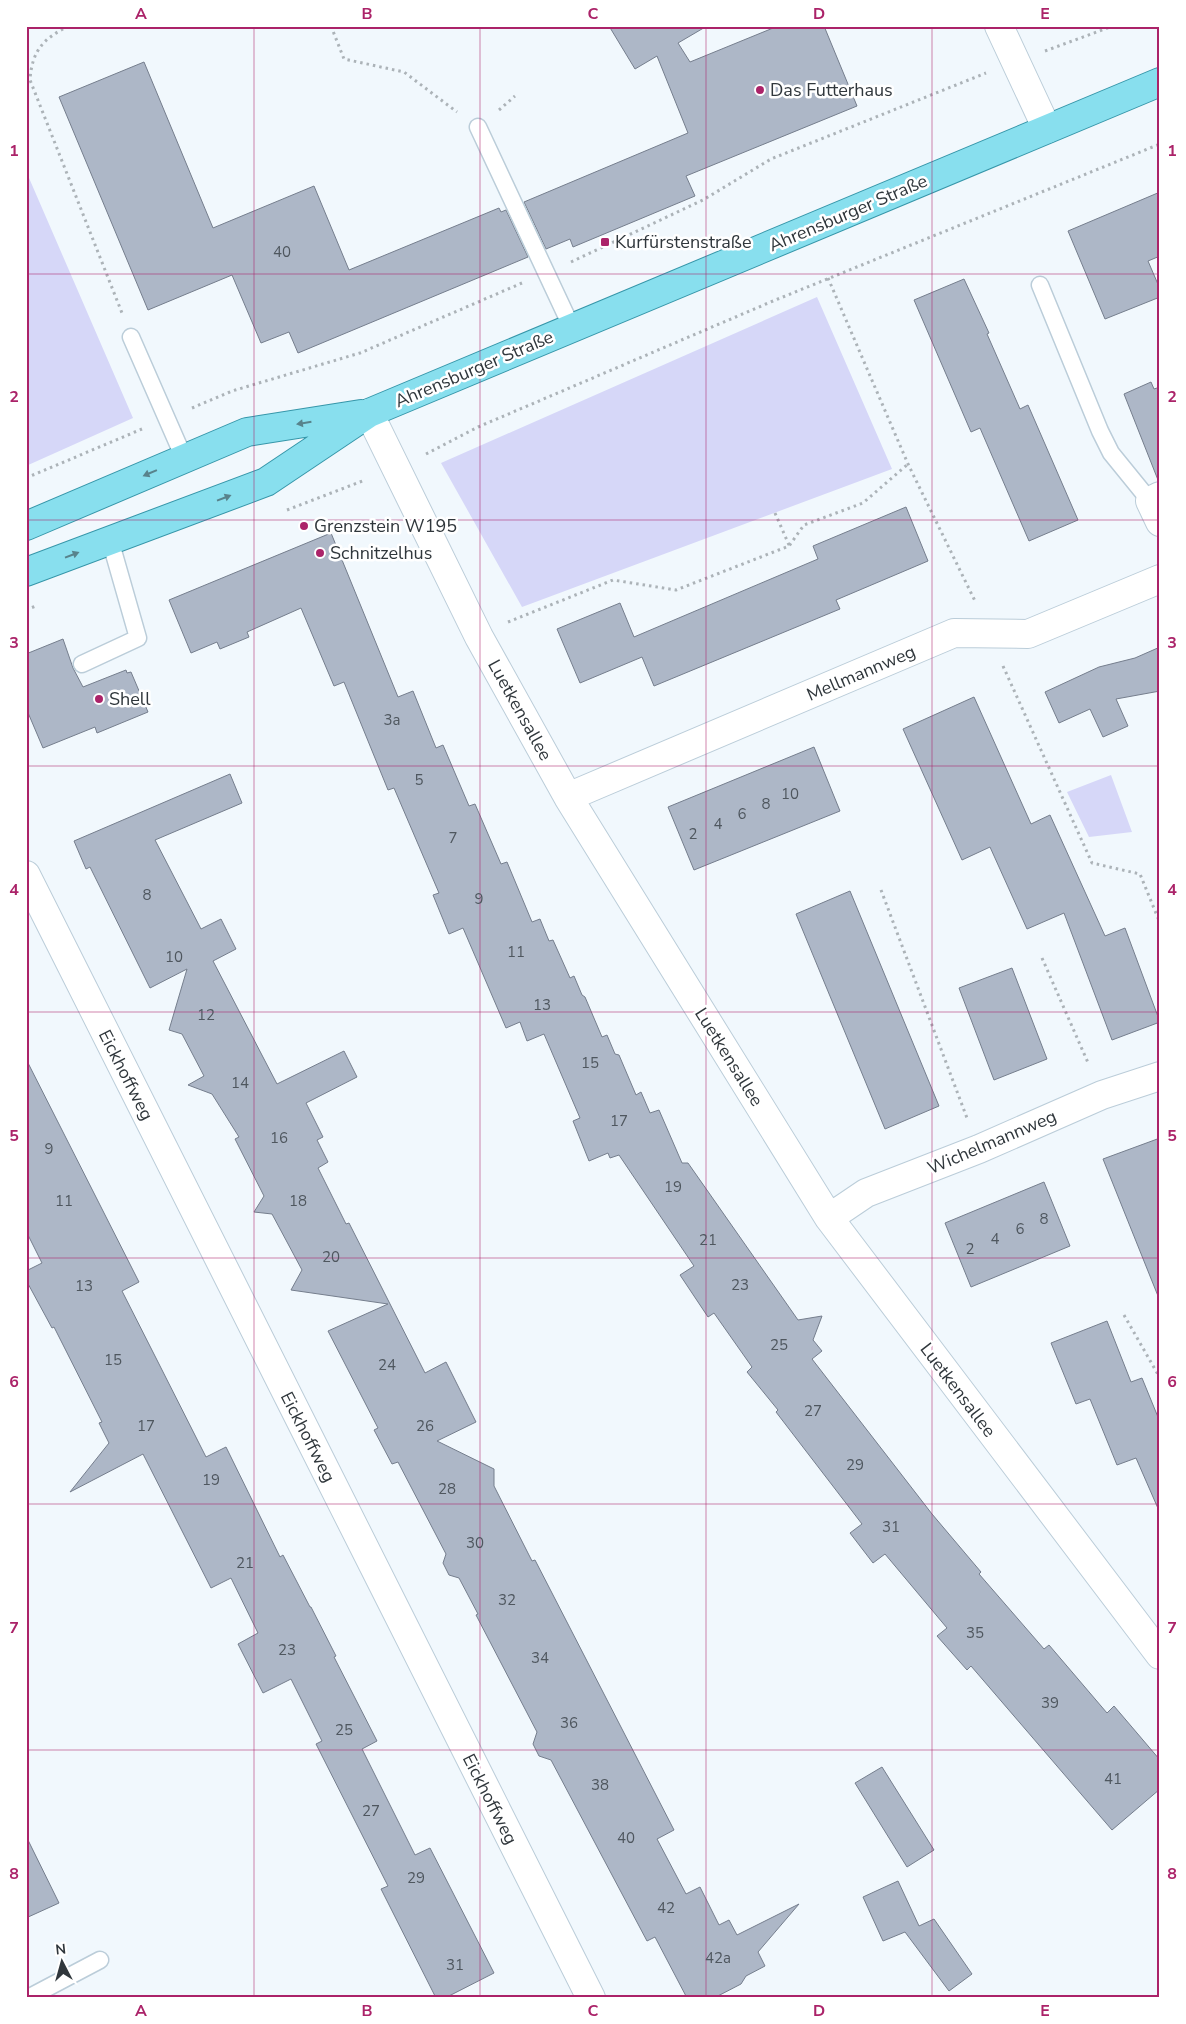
<svg xmlns="http://www.w3.org/2000/svg" width="1186" height="2024" viewBox="0 0 1186 2024" font-family="'Nunito Sans',sans-serif">
	<style>
		.green { fill: #d6d7f8 }
		.building { fill: #adb7c7; stroke: #757e8d }
		.lines { fill: none; stroke-linecap: round; stroke-linejoin: round }
		.lane-casing { stroke: #bbcdd9; stroke-width: 19 }
		.street-casing { stroke: #bbcdd9; stroke-width: 30 }
		.primary-casing { stroke: #3696a9; stroke-width: 30 }
		.path { stroke: #acb3b8; stroke-width: 3; stroke-dasharray: 2.5 4; stroke-linecap: butt }
		.lane { stroke: #fff; stroke-width: 16 }
		.street { stroke: #fff; stroke-width: 28 }
		.primary { stroke: #88dfee; stroke-width: 28 }
		.oneway { fill: #58838c }
		.grid { fill: none; stroke: #ab2369; stroke-width: 1; stroke-opacity: 0.55 }
		.poi-dot { fill: #ab2369; stroke: #fff; stroke-width: 2 }
		.labels { text-anchor: middle; stroke-width: 5; stroke-linejoin: round; paint-order: stroke }
		.number-label { font-size: 15px; fill: #4f575f }
		.poi-label { font-size: 18px; fill: #30373c; stroke: #fff; text-anchor: start }
		.street-label { font-size: 18px; fill: #30373c; stroke: #fff }
		.neatline { fill: none; stroke: #ab2369; stroke-width: 2 }
		.grid-label { font-size: 16px; text-anchor: middle; font-weight: bold; fill: #ab2369 }
	</style>
	<rect width="100%" height="100%" fill="#f1f8fd"/>
	<path class="green" d="M 26,171 L 133,418 L 26,466 Z
		M 817,297 L 892,469 L 522,607 L 441,463 Z
		M 1111,775 L 1132,832 L 1089,837 L 1067,792 Z"/>
	<path class="building" d="M 609,26 L 707,26 L 678,43 L 690,62 L 778,26 L 824,26 L 857,106 L 686,176 L 695,196 L 573,247 L 570,239 L 546,249 L 524,202 L 688,133 L 657,56 L 635,69 Z
		M 144,62 L 213,228 L 314,186 L 349,270 L 499,208 L 501,212 L 506,210 L 528,257 L 298,353 L 289,332 L 261,343 L 232,275 L 148,310 L 59,97 Z
		M 1160,192 L 1160,256 L 1148,261 L 1160,289 L 1160,297 L 1105,319 L 1068,231 Z
		M 964,279 L 989,333 L 987,334 L 1020,409 L 1028,405 L 1078,520 L 1029,541 L 980,428 L 971,432 L 914,300 Z
		M 1151,382 L 1154,389 L 1160,387 L 1158,480 L 1124,394 Z
		M 906,507 L 928,561 L 836,600 L 840,609 L 654,686 L 642,657 L 580,683 L 557,629 L 620,603 L 634,637 L 818,559 L 813,546 Z
		M 331,533 L 398,697 L 413,691 L 436,748 L 443,745 L 469,806 L 475,804 L 501,864 L 507,862 L 532,922 L 540,919 L 549,941 L 553,940 L 570,978 L 574,976 L 582,995 L 585,997 L 602,1037 L 607,1035 L 615,1054 L 619,1055 L 636,1095 L 641,1092 L 650,1113 L 659,1110 L 682,1163 L 688,1163 L 798,1320 L 822,1316 L 813,1340 L 822,1351 L 812,1359 L 932,1514 L 981,1572 L 979,1574 L 1044,1649 L 1049,1645 L 1107,1713 L 1114,1706 L 1160,1760 L 1160,1789 L 1112,1830 L 971,1666 L 967,1670 L 937,1636 L 947,1628 L 885,1554 L 873,1563 L 850,1533 L 862,1524 L 776,1412 L 778,1410 L 747,1372 L 752,1367 L 714,1313 L 708,1317 L 680,1275 L 694,1266 L 619,1155 L 610,1158 L 608,1153 L 589,1161 L 573,1121 L 580,1118 L 544,1034 L 527,1041 L 520,1022 L 506,1028 L 463,928 L 449,934 L 433,895 L 439,893 L 394,788 L 388,790 L 344,682 L 334,686 L 301,608 L 247,632 L 249,637 L 220,649 L 217,642 L 191,653 L 169,600 Z
		M 63,639 L 73,668 L 83,687 L 126,670 L 127,673 L 131,672 L 148,712 L 97,733 L 95,727 L 43,748 L 26,708 L 26,654 Z
		M 1160,647 L 1160,691 L 1116,699 L 1128,726 L 1103,737 L 1090,709 L 1059,723 L 1045,692 L 1099,667 L 1135,658 Z
		M 974,697 L 1031,824 L 1050,815 L 1105,936 L 1125,928 L 1160,1022 L 1112,1040 L 1064,913 L 1027,929 L 990,847 L 962,860 L 903,729 Z
		M 814,747 L 840,811 L 694,870 L 668,807 Z
		M 230,774 L 242,803 L 155,840 L 201,929 L 221,919 L 236,949 L 213,961 L 277,1084 L 344,1051 L 357,1077 L 306,1103 L 323,1137 L 317,1140 L 328,1162 L 318,1168 L 346,1224 L 349,1223 L 425,1373 L 446,1362 L 476,1422 L 437,1441 L 494,1469 L 494,1486 L 532,1561 L 535,1560 L 674,1830 L 657,1839 L 686,1894 L 700,1887 L 719,1925 L 729,1920 L 737,1935 L 799,1904 L 758,1952 L 765,1966 L 746,1976 L 741,1984 L 714,1998 L 687,1998 L 655,1937 L 647,1941 L 551,1760 L 539,1756 L 533,1744 L 537,1732 L 476,1615 L 478,1614 L 459,1578 L 449,1575 L 443,1563 L 446,1554 L 398,1462 L 392,1464 L 374,1430 L 378,1428 L 328,1331 L 388,1304 L 291,1290 L 302,1270 L 272,1214 L 254,1212 L 264,1196 L 235,1139 L 239,1137 L 212,1094 L 188,1085 L 204,1076 L 182,1034 L 169,1030 L 187,969 L 150,988 L 90,867 L 86,869 L 74,841 Z
		M 850,891 L 939,1106 L 885,1129 L 796,914 Z
		M 1012,968 L 1047,1059 L 994,1080 L 959,988 Z
		M 26,1059 L 139,1282 L 122,1291 L 158,1362 L 206,1457 L 226,1447 L 280,1557 L 283,1555 L 310,1607 L 311,1607 L 336,1656 L 334,1657 L 377,1741 L 362,1749 L 415,1855 L 430,1848 L 494,1973 L 445,1998 L 436,1998 L 381,1889 L 388,1886 L 316,1744 L 322,1741 L 291,1679 L 263,1693 L 238,1644 L 258,1633 L 231,1578 L 211,1588 L 143,1454 L 70,1492 L 109,1443 L 99,1423 L 102,1422 L 54,1327 L 52,1328 L 26,1280 L 26,1271 L 42,1263 L 26,1231 Z
		M 1160,1138 L 1160,1296 L 1158,1296 L 1103,1159 Z
		M 1044,1182 L 1070,1246 L 971,1287 L 945,1223 Z
		M 1107,1321 L 1131,1382 L 1142,1378 L 1160,1422 L 1160,1513 L 1136,1458 L 1117,1465 L 1090,1399 L 1076,1404 L 1051,1343 Z
		M 882,1767 L 934,1850 L 907,1867 L 855,1783 Z
		M 26,1836 L 59,1903 L 26,1918 Z
		M 898,1881 L 919,1926 L 934,1919 L 972,1974 L 949,1991 L 905,1932 L 883,1941 L 863,1897 Z"/>
	<g class="lines">
		<g class="lane-casing">
			<path id="lane" d="M 478,127 L 572,328
				M 1040,285 L 1100,431 L 1111,453 L 1150,501
				M 131,337 L 184,458
				M 82,664 L 138,638 L 110,540
				M 28,1998 L 100,1960"/>
		</g>
		<g class="street-casing">
			<path id="street" d="M 999,26 L 1047,129
				M 369,413 L 479,637 L 568,797 L 829,1218 L 1160,1655
				M 1160,496 L 1150,501 L 1160,522
				M 568,797 L 954,633 L 1028,634 L 1160,579
				M 26,875 L 591,1998
				M 829,1218 L 866,1193 L 979,1149 L 1102,1095 L 1160,1076"/>
		</g>
		<g class="primary-casing">
			<path id="primary" d="M 26,526 L 247,432 L 361,414
				M 26,572 L 266,482 L 369,413 L 1160,82"/>
		</g>
		<path class="path" d="M 69,26 C 44,38 32,50 30,80 L 122,313
			M 331,26 L 344,59 L 404,72 L 457,112
			M 1045,51 L 1113,26
			M 499,110 L 515,96
			M 571,262 L 703,200 L 771,159 L 986,73
			M 828,278 L 908,464 L 975,601
			M 192,408 L 232,391 L 360,353 L 522,283
			M 426,454 L 478,427 L 773,301 L 1160,144
			M 26,478 L 142,429
			M 287,510 L 365,480
			M 775,513 L 789,545
			M 26,610 L 38,605
			M 508,622 L 613,580 L 676,590 L 789,546 L 804,525 L 863,503 L 908,464
			M 1003,666 L 1092,863 L 1140,874 L 1160,923
			M 881,890 L 967,1118
			M 1042,958 L 1089,1065
			M 1124,1315 L 1160,1378"/>
		<use href="#lane" class="lane"/>
		<use href="#street" class="street"/>
		<use href="#primary" class="primary"/>
	</g>
	<defs><path id="oneway-solid" d="M-6-.8H1V-3.2L6.5 0L1 3.2V.8H-6Z" transform="scale(1.25)"/></defs>
	<g class="oneway">
		<use href="#oneway-solid" transform="translate(304 423) rotate(171)"/>
		<use href="#oneway-solid" transform="translate(150 473) rotate(157)"/>
		<use href="#oneway-solid" transform="translate(224 498) rotate(-21)"/>
		<use href="#oneway-solid" transform="translate(72 555) rotate(-21)"/>
	</g>
	<path class="grid" d="M 254,26 L 254,1998M 480,26 L 480,1998M 706,26 L 706,1998M 932,26 L 932,1998M 26,274 L 1160,274M 26,520 L 1160,520M 26,766 L 1160,766M 26,1012 L 1160,1012M 26,1258 L 1160,1258M 26,1504 L 1160,1504M 26,1750 L 1160,1750"/>
	<g class="poi-dot">
		<circle cx="760" cy="90" r="5"/>
		<rect x="600" y="237" width="10" height="10" rx="2.5"/>
		<circle cx="304" cy="526" r="5"/>
		<circle cx="320" cy="553" r="5"/>
		<circle cx="99" cy="699" r="5"/>
	</g>
	<g class="labels">
		<g class="number-label">
			<text x="282" y="257">40</text>
			<text x="392" y="725">3a</text>
			<text x="419" y="785">5</text>
			<text x="790" y="799">10</text>
			<text x="766" y="809">8</text>
			<text x="742" y="819">6</text>
			<text x="718" y="829">4</text>
			<text x="693" y="839">2</text>
			<text x="453" y="843">7</text>
			<text x="147" y="900">8</text>
			<text x="479" y="904">9</text>
			<text x="516" y="957">11</text>
			<text x="174" y="962">10</text>
			<text x="542" y="1010">13</text>
			<text x="206" y="1020">12</text>
			<text x="590" y="1068">15</text>
			<text x="240" y="1088">14</text>
			<text x="619" y="1126">17</text>
			<text x="279" y="1143">16</text>
			<text x="49" y="1154">9</text>
			<text x="673" y="1192">19</text>
			<text x="64" y="1206">11</text>
			<text x="298" y="1206">18</text>
			<text x="1044" y="1224">8</text>
			<text x="1020" y="1234">6</text>
			<text x="995" y="1244">4</text>
			<text x="708" y="1245">21</text>
			<text x="970" y="1254">2</text>
			<text x="331" y="1262">20</text>
			<text x="740" y="1290">23</text>
			<text x="84" y="1291">13</text>
			<text x="779" y="1350">25</text>
			<text x="113" y="1365">15</text>
			<text x="387" y="1370">24</text>
			<text x="813" y="1416">27</text>
			<text x="146" y="1431">17</text>
			<text x="425" y="1431">26</text>
			<text x="855" y="1470">29</text>
			<text x="211" y="1485">19</text>
			<text x="447" y="1494">28</text>
			<text x="891" y="1532">31</text>
			<text x="475" y="1548">30</text>
			<text x="245" y="1568">21</text>
			<text x="507" y="1605">32</text>
			<text x="975" y="1638">35</text>
			<text x="287" y="1655">23</text>
			<text x="540" y="1663">34</text>
			<text x="1050" y="1708">39</text>
			<text x="569" y="1728">36</text>
			<text x="344" y="1735">25</text>
			<text x="1113" y="1784">41</text>
			<text x="600" y="1790">38</text>
			<text x="371" y="1816">27</text>
			<text x="626" y="1843">40</text>
			<text x="416" y="1883">29</text>
			<text x="666" y="1913">42</text>
			<text x="718" y="1963">42a</text>
			<text x="455" y="1970">31</text>
		</g>
		<g class="poi-label">
			<text x="770" y="96">Das Futterhaus</text>
			<text x="615" y="248">Kurfürstenstraße</text>
			<text x="314" y="532">Grenzstein W195</text>
			<text x="330" y="559">Schnitzelhus</text>
			<text x="109" y="705">Shell</text>
		</g>
		<g class="street-label">
			<text transform="translate(848 213) rotate(-23)" y="6">Ahrensburger Straße</text>
			<text transform="translate(474 369) rotate(-23)" y="6">Ahrensburger Straße</text>
			<text transform="translate(861 673) rotate(-23)" y="6">Mellmannweg</text>
			<text transform="translate(520 710) rotate(61)" y="6">Luetkensallee</text>
			<text transform="translate(729 1057) rotate(58)" y="6">Luetkensallee</text>
			<text transform="translate(126 1075) rotate(63)" y="6">Eickhoffweg</text>
			<text transform="translate(992 1142) rotate(-23)" y="6">Wichelmannweg</text>
			<text transform="translate(958 1390) rotate(53)" y="6">Luetkensallee</text>
			<text transform="translate(308 1437) rotate(63)" y="6">Eickhoffweg</text>
			<text transform="translate(490 1799) rotate(63)" y="6">Eickhoffweg</text>
		</g>
	</g>
	<rect width="1186" height="2024" fill="none" stroke="#ffffff" stroke-width="55"/>
	<g transform="translate(62 1962) rotate(354)" stroke="#ffffff" stroke-width="4" paint-order="stroke">
	<path d="M0-4L9 19L0 12L-9 19Z" fill="#30373c"/>
	<text y="-8" font-size="14" font-weight="bold" text-anchor="middle" fill="#30373c">N</text>
	</g>
	<rect x="28" y="28" width="1130" height="1968" class="neatline"/>
	<g class="grid-label">
		<text x="141" y="19">A</text>
		<text x="367" y="19">B</text>
		<text x="593" y="19">C</text>
		<text x="819" y="19">D</text>
		<text x="1045" y="19">E</text>
		<text x="14" y="156">1</text>
		<text x="1172" y="156">1</text>
		<text x="14" y="402">2</text>
		<text x="1172" y="402">2</text>
		<text x="14" y="648">3</text>
		<text x="1172" y="648">3</text>
		<text x="14" y="895">4</text>
		<text x="1172" y="895">4</text>
		<text x="14" y="1141">5</text>
		<text x="1172" y="1141">5</text>
		<text x="14" y="1387">6</text>
		<text x="1172" y="1387">6</text>
		<text x="14" y="1633">7</text>
		<text x="1172" y="1633">7</text>
		<text x="14" y="1879">8</text>
		<text x="1172" y="1879">8</text>
		<text x="141" y="2016">A</text>
		<text x="367" y="2016">B</text>
		<text x="593" y="2016">C</text>
		<text x="819" y="2016">D</text>
		<text x="1045" y="2016">E</text>
	</g>
</svg>
